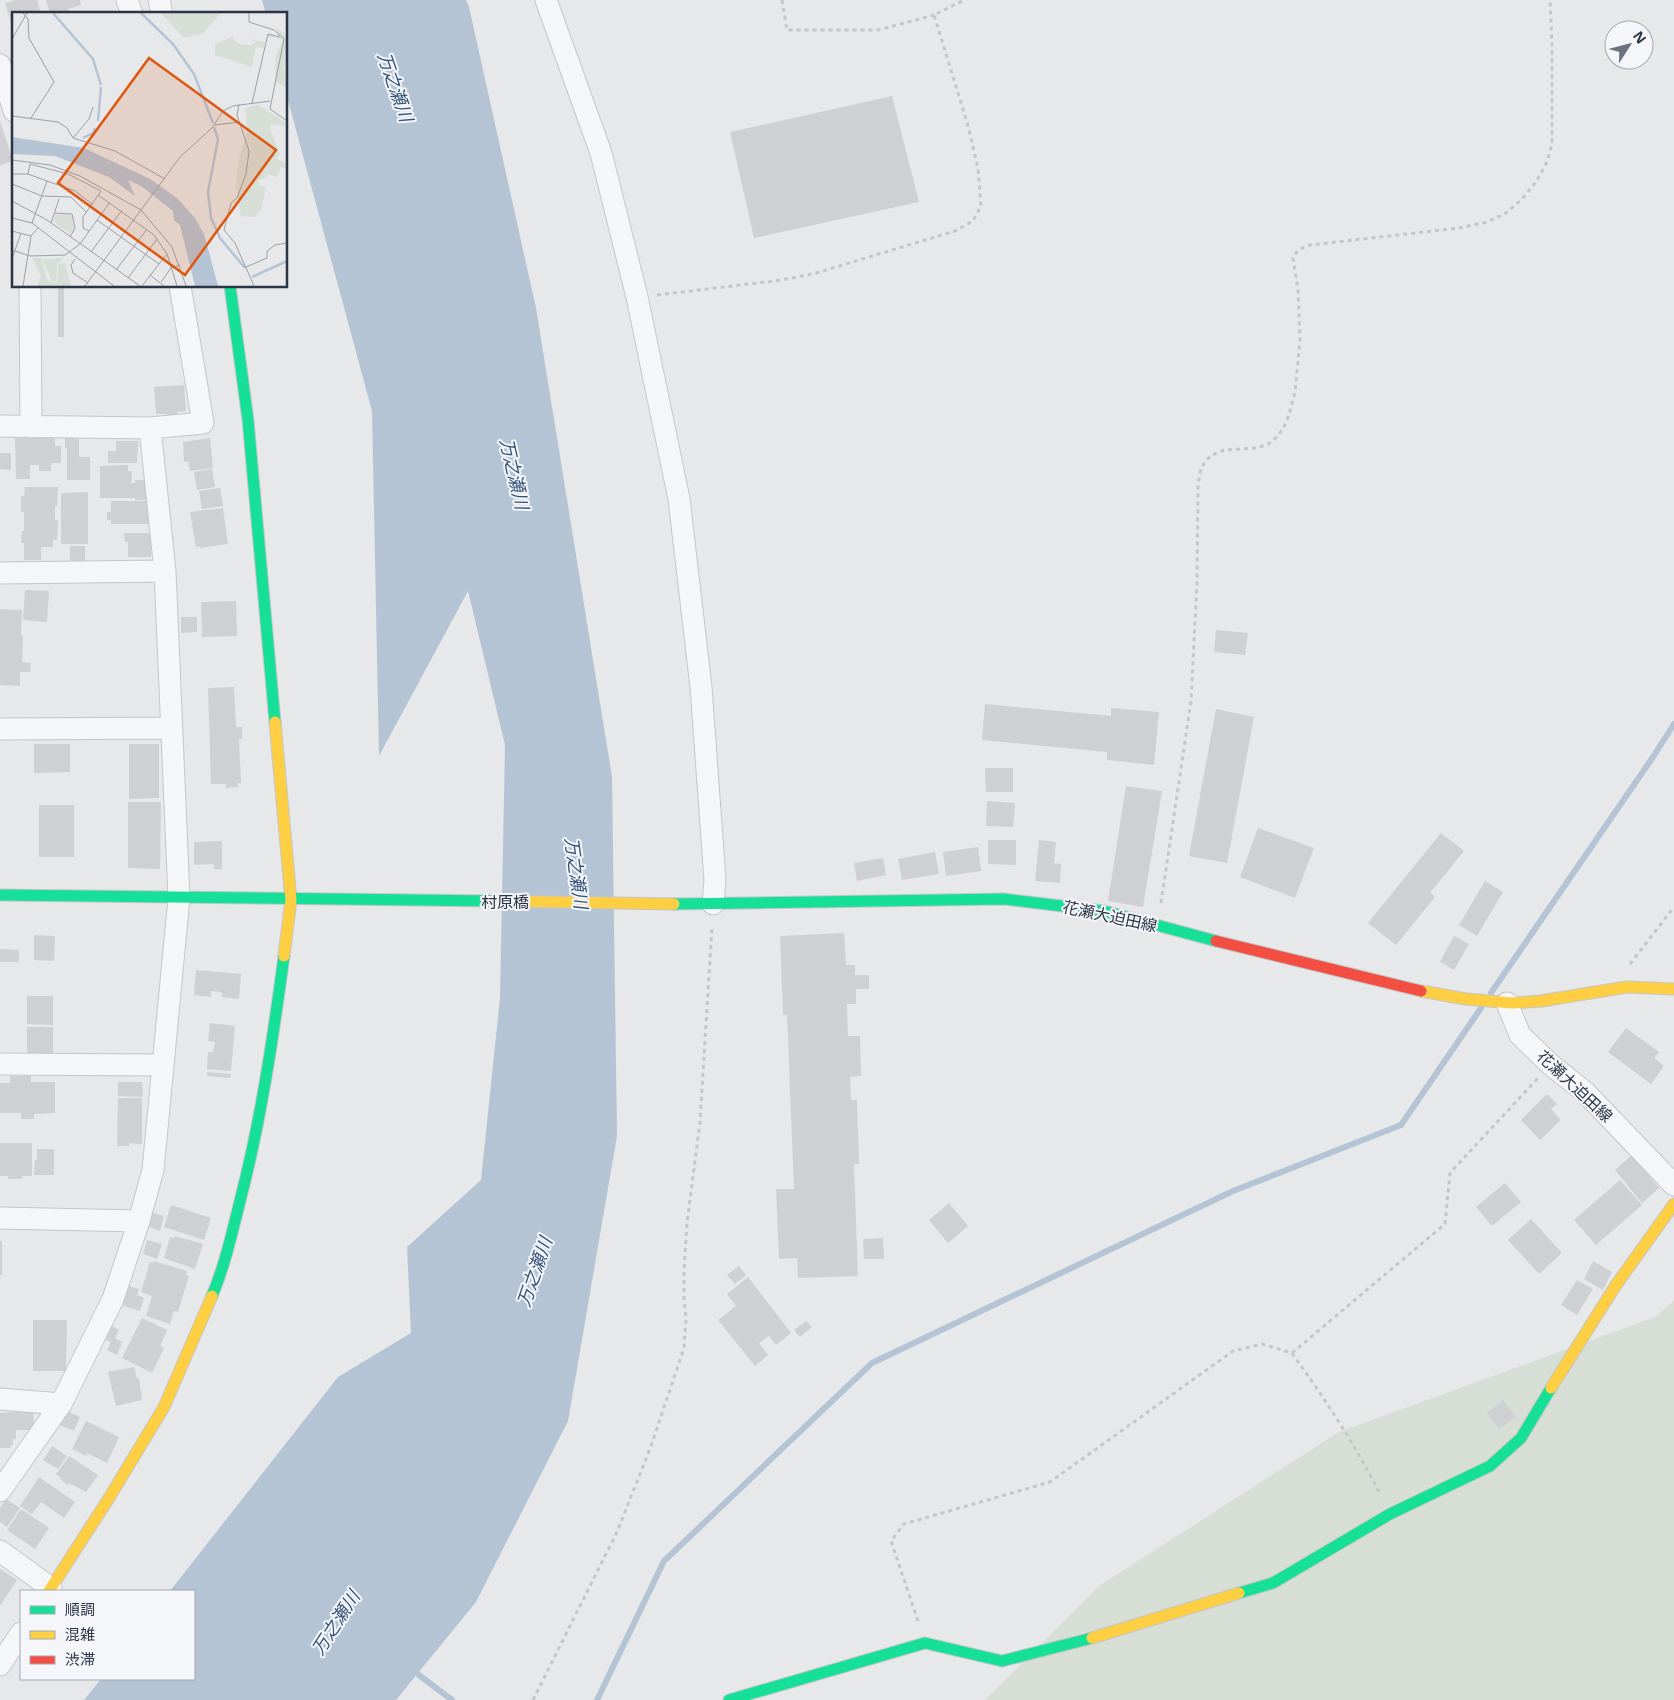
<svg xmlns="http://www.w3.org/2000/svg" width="1674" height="1700" viewBox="0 0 1674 1700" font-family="'Noto Sans','Noto Sans JP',sans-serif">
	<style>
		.green { fill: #d6ded6 }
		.water { fill: #b4c4d5 }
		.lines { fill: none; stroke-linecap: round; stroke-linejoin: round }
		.stream { stroke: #b4c4d5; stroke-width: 6 }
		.building { fill: #ced0d3 }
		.street-casing { stroke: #c4c6c8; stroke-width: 23 }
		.fast-casing { stroke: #c4c6c8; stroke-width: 13 }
		.slow-casing { stroke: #c4c6c8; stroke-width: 13 }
		.jam-casing { stroke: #c4c6c8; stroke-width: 13 }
		.path { stroke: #c5c6ca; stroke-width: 3; stroke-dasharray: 4 4; stroke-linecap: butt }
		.street { stroke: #f5f6f7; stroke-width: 21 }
		.fast { stroke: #16e098; stroke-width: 11 }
		.slow { stroke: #ffcf43; stroke-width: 11 }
		.jam { stroke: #f24e42; stroke-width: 11 }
		.labels { text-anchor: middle; stroke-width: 4; stroke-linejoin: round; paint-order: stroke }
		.street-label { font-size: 16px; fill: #2b3445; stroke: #f4f6f9 }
		.water-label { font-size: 18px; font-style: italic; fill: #34527a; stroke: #f4f6f9 }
		.inset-river { fill: none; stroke: #b4c4d5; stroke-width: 2.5 }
		.inset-road { fill: none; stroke: #9ba0a8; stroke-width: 1 }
		.view { fill: #df570f; fill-opacity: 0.15; stroke: #df570f; stroke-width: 2.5 }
		.inset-edge { fill: none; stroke: #2b3445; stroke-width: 2.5 }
	</style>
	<rect width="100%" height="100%" fill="#e6e8ea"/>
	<path class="green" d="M 1674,1301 L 1674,1700 L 985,1700 L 1099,1586 L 1339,1432 L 1655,1317 Z"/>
	<path class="water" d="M 262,0 L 466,0 L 469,7 L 536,308 L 612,777 L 617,1136 L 568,1421 L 476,1602 L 396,1700 L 84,1700 L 101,1679 L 194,1679 L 194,1591 L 170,1591 L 338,1377 L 411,1333 L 407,1247 L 481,1180 L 500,998 L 505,745 L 468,591 L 379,756 L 372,411 L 286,93 L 286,14 L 266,14 Z"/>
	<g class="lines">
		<path class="stream" d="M 1491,993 L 1653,757 L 1674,724
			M 411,1669 L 452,1700
			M 597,1700 L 664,1561 L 872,1363 L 1233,1191 L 1401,1125 L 1481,1008"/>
	</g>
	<path class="building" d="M 16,0 L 37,0 L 41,14 L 14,14 L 13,28 L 5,3 Z
		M 46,0 L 80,0 L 81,5 L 68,9 L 69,14 L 50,14 Z
		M 892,96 L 919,202 L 754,238 L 730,132 Z
		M 0,121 L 13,161 L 0,165 Z
		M 58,286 L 64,286 L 64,337 L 58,337 Z
		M 184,385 L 186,411 L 177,412 L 177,416 L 167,416 L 167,414 L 156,414 L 154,387 Z
		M 65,437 L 79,437 L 79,457 L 90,457 L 90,480 L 67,480 L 67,448 L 65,448 Z
		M 15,438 L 55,438 L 55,446 L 61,446 L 61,463 L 51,463 L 51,471 L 39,471 L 39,465 L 30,465 L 30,479 L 16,479 Z
		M 210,438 L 213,468 L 190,471 L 188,461 L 184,462 L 183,442 Z
		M 116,441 L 138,441 L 137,463 L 108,463 L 108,451 L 116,451 Z
		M 0,453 L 11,453 L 11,470 L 0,469 Z
		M 128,465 L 128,471 L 132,471 L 131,483 L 135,483 L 135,480 L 146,480 L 148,500 L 135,500 L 135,498 L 100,498 L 100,466 Z
		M 212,469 L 215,487 L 197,490 L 194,472 Z
		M 25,487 L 58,487 L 57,506 L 55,506 L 55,520 L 58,520 L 57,540 L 53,540 L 53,547 L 41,547 L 41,560 L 24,560 L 24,543 L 21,543 L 22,531 L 24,531 L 24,512 L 21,512 L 21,496 L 24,496 Z
		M 220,488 L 223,506 L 202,509 L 199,491 Z
		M 88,492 L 88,544 L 61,544 L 61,493 Z
		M 111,501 L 149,501 L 150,524 L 111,524 L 111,520 L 107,520 L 107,512 L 111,512 Z
		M 223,508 L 228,544 L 200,548 L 200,546 L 196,547 L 190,512 Z
		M 124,533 L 151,533 L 151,557 L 128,557 L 128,542 L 125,542 Z
		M 70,546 L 85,546 L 85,561 L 70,561 Z
		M 25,590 L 49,591 L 47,622 L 23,620 Z
		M 236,601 L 237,636 L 202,637 L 201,602 Z
		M 0,609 L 22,610 L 21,635 L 23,636 L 22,662 L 31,663 L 30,672 L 20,672 L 20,686 L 0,685 Z
		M 181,617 L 197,617 L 197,632 L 181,633 Z
		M 1216,630 L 1248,633 L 1245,655 L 1214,652 Z
		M 234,687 L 236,727 L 242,727 L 242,739 L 239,739 L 241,783 L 238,783 L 238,787 L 226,788 L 226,784 L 211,784 L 208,688 Z
		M 985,704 L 1111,716 L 1111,708 L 1159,712 L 1154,765 L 1107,760 L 1107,752 L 982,740 Z
		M 1216,709 L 1254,717 L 1227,863 L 1189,856 Z
		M 34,744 L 70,744 L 70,772 L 34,773 Z
		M 129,744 L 159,744 L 159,798 L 129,799 Z
		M 985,768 L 1013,768 L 1013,792 L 986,792 Z
		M 1126,786 L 1162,791 L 1143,907 L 1108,901 Z
		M 987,801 L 1015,803 L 1013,827 L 986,826 Z
		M 128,802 L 161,802 L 160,869 L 128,868 Z
		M 39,805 L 74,805 L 74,857 L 39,857 Z
		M 1258,828 L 1314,848 L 1295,898 L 1240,877 Z
		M 1441,833 L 1464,851 L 1430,893 L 1435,897 L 1396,945 L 1368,923 Z
		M 988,840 L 1016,840 L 1016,865 L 988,864 Z
		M 1039,840 L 1056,842 L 1054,863 L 1061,864 L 1060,883 L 1035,881 Z
		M 222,841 L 222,869 L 214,869 L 214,864 L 194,865 L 194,842 Z
		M 978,847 L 981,871 L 946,876 L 943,852 Z
		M 935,852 L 939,874 L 902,880 L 898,859 Z
		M 883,858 L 886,875 L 857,881 L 854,863 Z
		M 1485,881 L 1503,892 L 1477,936 L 1459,925 Z
		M 844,933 L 846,965 L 855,965 L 855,975 L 869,975 L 869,989 L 856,989 L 856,1004 L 847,1004 L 848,1036 L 860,1036 L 861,1076 L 850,1077 L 851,1100 L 857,1100 L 859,1164 L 854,1164 L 858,1276 L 798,1278 L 797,1258 L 779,1259 L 776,1189 L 794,1189 L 787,1015 L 783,1015 L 780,936 Z
		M 34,935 L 55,936 L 54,961 L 34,960 Z
		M 1454,936 L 1469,944 L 1454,970 L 1440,962 Z
		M 0,949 L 19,950 L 19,962 L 0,962 Z
		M 196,970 L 241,974 L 239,999 L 222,997 L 222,992 L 211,991 L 211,997 L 194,995 Z
		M 27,996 L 53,996 L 53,1025 L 27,1024 Z
		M 210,1023 L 235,1026 L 231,1071 L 207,1069 L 208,1052 L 213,1052 L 215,1042 L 208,1041 Z
		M 27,1027 L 53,1027 L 53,1055 L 27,1055 Z
		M 1626,1028 L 1659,1052 L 1654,1058 L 1664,1066 L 1651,1084 L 1608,1052 Z
		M 207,1072 L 231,1074 L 230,1078 L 207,1076 Z
		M 10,1076 L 31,1076 L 31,1082 L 55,1082 L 55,1113 L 34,1114 L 34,1119 L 21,1119 L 21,1113 L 0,1113 L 0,1083 L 10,1083 Z
		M 118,1082 L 142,1082 L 143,1097 L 118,1096 Z
		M 1547,1094 L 1557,1104 L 1551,1109 L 1561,1120 L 1540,1140 L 1521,1120 Z
		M 118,1098 L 142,1098 L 142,1144 L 129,1143 L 129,1146 L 117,1146 Z
		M 0,1143 L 32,1143 L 32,1176 L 22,1176 L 22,1179 L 8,1179 L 8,1176 L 0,1176 Z
		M 37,1149 L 54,1149 L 54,1175 L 34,1175 L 35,1160 L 37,1160 Z
		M 1632,1155 L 1659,1188 L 1642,1203 L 1615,1170 Z
		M 1620,1180 L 1642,1205 L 1596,1245 L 1574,1220 Z
		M 1505,1183 L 1521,1202 L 1492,1226 L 1476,1207 Z
		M 949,1203 L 968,1226 L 948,1243 L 929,1220 Z
		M 171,1205 L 211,1218 L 204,1240 L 164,1227 Z
		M 150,1212 L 164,1216 L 160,1231 L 146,1226 Z
		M 1531,1219 L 1562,1253 L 1539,1274 L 1508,1240 Z
		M 175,1236 L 203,1244 L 195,1269 L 164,1258 L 170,1237 L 174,1238 Z
		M 883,1238 L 884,1259 L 864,1259 L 863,1239 Z
		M 147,1240 L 162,1244 L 157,1259 L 143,1254 Z
		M 0,1241 L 2,1241 L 2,1275 L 0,1275 Z
		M 154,1261 L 187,1271 L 186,1275 L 189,1276 L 178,1312 L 174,1311 L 170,1324 L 146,1316 L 152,1296 L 141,1292 L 150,1262 L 154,1263 Z
		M 1593,1261 L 1612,1272 L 1603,1290 L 1584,1279 Z
		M 739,1266 L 746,1275 L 735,1284 L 727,1275 Z
		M 748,1277 L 791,1333 L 776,1345 L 769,1336 L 759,1343 L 768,1355 L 755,1366 L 718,1320 L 736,1306 L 727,1294 Z
		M 1577,1280 L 1593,1289 L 1577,1315 L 1561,1305 Z
		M 129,1286 L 139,1289 L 137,1295 L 144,1298 L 140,1311 L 123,1306 Z
		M 142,1318 L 167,1330 L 160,1346 L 164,1348 L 152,1373 L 122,1358 Z
		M 33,1320 L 67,1320 L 66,1371 L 33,1371 Z
		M 806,1321 L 812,1327 L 800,1337 L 794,1330 Z
		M 110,1325 L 119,1330 L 115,1338 L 122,1342 L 117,1355 L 107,1350 L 111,1342 L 104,1339 Z
		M 134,1367 L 137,1379 L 139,1378 L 142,1400 L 116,1406 L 108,1372 Z
		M 1503,1400 L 1516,1417 L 1499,1429 L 1487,1413 Z
		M 16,1409 L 33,1409 L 34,1425 L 30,1430 L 16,1430 L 16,1439 L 13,1439 L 13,1445 L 11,1445 L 10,1448 L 0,1448 L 0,1413 L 16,1412 Z
		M 67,1411 L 80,1417 L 74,1431 L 60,1425 Z
		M 86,1421 L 119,1437 L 107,1463 L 87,1453 L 86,1456 L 72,1449 Z
		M 52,1446 L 67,1456 L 58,1469 L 43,1460 Z
		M 69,1456 L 98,1475 L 86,1492 L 69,1483 L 68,1485 L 60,1479 L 61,1478 L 56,1474 Z
		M 39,1477 L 75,1502 L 64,1518 L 41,1502 L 32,1514 L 20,1506 Z
		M 6,1499 L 20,1508 L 7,1527 L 0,1522 L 0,1508 Z
		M 21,1509 L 49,1528 L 35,1549 L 7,1530 Z
		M 0,1569 L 17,1580 L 0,1606 Z"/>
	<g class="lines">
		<g class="street-casing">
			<path id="street" d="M 127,0 L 132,14
				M 159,0 L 162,14
				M 546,0 L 601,153 L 637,297 L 679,499 L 701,687 L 715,880 L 713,904
				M 0,65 L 14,111
				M 30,286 L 31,427
				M 0,426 L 150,428 L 203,423 L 180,286
				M 0,573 L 165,571
				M 0,729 L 172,728
				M 1507,1003 L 1520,1035 L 1551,1065 L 1585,1092 L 1674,1185
				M 0,1064 L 162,1065
				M 0,1218 L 139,1221
				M 0,1399 L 61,1404
				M 0,1491 L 61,1404 L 113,1299 L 139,1221 L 153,1170 L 179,898 L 165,571 L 150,428
				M 0,1551 L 51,1588
				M 0,1665 L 21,1633"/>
		</g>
		<g class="fast-casing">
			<path id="fast" d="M 230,286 L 248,420 L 275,722
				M 0,895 L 495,901
				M 674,904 L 1004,899 L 1104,911 L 1216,941
				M 212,1296 C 225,1265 232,1233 240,1201 C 261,1120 273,1038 284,956
				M 1239,1593 L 1273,1583 L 1390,1514 L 1490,1466 L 1521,1438 L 1551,1388
				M 729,1700 L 925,1643 L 1002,1661 L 1092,1638"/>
		</g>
		<g class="slow-casing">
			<path id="slow" d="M 275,722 L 291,900 L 284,956
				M 495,901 L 674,904
				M 1421,991 L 1466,999 L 1513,1003 L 1541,1001 L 1627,987 L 1674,989
				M 1551,1388 L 1616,1285 L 1674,1204
				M 49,1591 L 109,1498 L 164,1407 L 212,1296
				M 1092,1638 L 1239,1593"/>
		</g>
		<g class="jam-casing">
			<path id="jam" d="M 1216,941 L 1421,991"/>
		</g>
		<path class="path" d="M 782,0 L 787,30 L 878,30 L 934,15
			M 657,295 L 782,280 L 816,273 L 955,231 L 973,221 L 981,206 L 978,168 L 967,122 L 934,15 L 964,0
			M 1161,903 L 1191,701 L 1197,582 L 1198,485 L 1201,468 L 1210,456 L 1224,450 L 1257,448 L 1268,444 L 1274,440 L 1283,429 L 1289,415 L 1295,392 L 1300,340 L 1298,289 L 1293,258 L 1298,250 L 1310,245 L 1459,228 L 1487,222 L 1506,213 L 1521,200 L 1536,182 L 1547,162 L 1552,144 L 1552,45 L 1550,0
			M 1630,964 L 1674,907
			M 1292,1353 C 1324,1398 1355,1444 1380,1494
			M 918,1621 L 891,1541 L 904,1524 L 1050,1482 L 1233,1351 L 1262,1344 L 1292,1353 L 1445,1224 L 1450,1173 L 1538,1078
			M 533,1700 L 617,1532 L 651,1446 L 684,1348 L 686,1318 L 684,1297 L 684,1271 L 687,1223 L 700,1122 L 712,927"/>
		<use href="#street" class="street"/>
		<use href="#fast" class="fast"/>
		<use href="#slow" class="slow"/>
		<use href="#jam" class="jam"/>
	</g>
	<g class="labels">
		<g class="street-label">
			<text x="505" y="908">村原橋</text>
			<text transform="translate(1110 916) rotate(12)" y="6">花瀬大迫田線</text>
			<text transform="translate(1575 1086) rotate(43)" y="6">花瀬大迫田線</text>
		</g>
		<g class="water-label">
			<text transform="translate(395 87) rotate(71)" y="6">万之瀬川</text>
			<text transform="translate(514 474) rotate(77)" y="6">万之瀬川</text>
			<text transform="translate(576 873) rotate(82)" y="6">万之瀬川</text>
			<text transform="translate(535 1272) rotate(-71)" y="6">万之瀬川</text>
			<text transform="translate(336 1623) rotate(-57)" y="6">万之瀬川</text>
		</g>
	</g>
	<g transform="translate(12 12)">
		<rect width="275" height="275" fill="#e6e8ea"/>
		<path d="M 149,1 L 209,1 L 190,22 L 172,26 ZM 264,15 L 275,24 L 275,47 L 270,60 L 275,52 L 275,76 L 263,69 L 264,43 L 271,27 L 256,25 L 257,22 L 266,26 ZM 220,25 L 225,31 L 238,34 L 244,30 L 237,27 L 253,30 L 251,36 L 244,35 L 240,55 L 203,43 L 203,32 ZM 246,93 L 275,111 L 275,115 L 259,112 L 258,116 L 268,142 L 265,147 L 275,151 L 275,157 L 269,155 L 265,165 L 255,162 L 255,166 L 247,168 L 247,174 L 254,175 L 249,198 L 243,205 L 229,204 L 224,175 L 226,149 L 235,119 L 233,96 ZM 43,202 L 59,203 L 62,216 L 58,222 L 41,209 ZM 20,246 L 29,246 L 35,267 L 40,271 L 45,270 L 46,252 L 53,251 L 59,274 L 25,274 L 29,263 ZM 50,246 L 50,249 L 45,251 L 44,269 L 40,270 L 30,247 Z" fill="#d6ded6"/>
		<path d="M 0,125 L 72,136 L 138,167 L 165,186 L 183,206 L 192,222 L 206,274 L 183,274 L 168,213 L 162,208 L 161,199 L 129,174 L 116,168 L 123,184 L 97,165 L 43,144 L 0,142 Z" fill="#b4c4d5"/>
		<path class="inset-river" d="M 41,1 L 81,47 L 89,73M 129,1 L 161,32 L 182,62 L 201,111M 86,109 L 89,75M 202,115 L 206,127 L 196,180 L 199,206 L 208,226 L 233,256M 71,126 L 81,121 L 83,116M 240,265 L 275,249"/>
		<path class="inset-road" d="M 11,1 L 16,7 L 17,26 L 42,70 L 19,106M 237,1 L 237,10 L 262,18 L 272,27 L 258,97 L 275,109M 0,27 L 15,1M 240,91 L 256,22 L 268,25M 227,92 L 225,103 L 237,139 L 234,162 L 225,186 L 219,191 L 212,218 L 223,231 L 242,274M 0,104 L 46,110 L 55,116 L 61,126M 203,113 L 227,110M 61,126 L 103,139 L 153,167M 61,126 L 77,107 L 81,95M 0,148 L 38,153 L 68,164 L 129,198 L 160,235 L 174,274M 0,162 L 16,162 L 35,169M 16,162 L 18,152 L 56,162 L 89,179 L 71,205 L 71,216 L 77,219M 0,172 L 30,184 L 59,185 L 74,200M 86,183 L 142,223 L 155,242 L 165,274M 0,189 L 35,208 L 128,274M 42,201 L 60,202 L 63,216 L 58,225M 0,206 L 20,211 L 102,274M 85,208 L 147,252M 20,211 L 35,169 L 63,179 L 80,192M 39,211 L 47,187M 0,219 L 19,224M 0,238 L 18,244 L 53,243 L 68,232 L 98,190M 79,240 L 110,198M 0,247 L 9,221M 63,247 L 59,253 L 61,261 L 76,271M 234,255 L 255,246 L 255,239 L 263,233 L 275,231M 104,258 L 135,217M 138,263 L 152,274M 116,266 L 145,227M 149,270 L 159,256 L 168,253M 11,274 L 19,224 L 26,216M 73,274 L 168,145 L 200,116 L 211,99 L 221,94 L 258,89M 130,274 L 154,243"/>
		<path class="view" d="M 137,46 L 264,138 L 173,263 L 46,171 Z"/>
		<rect width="275" height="275" class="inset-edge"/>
	</g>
	<rect x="20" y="1590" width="175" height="90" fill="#f4f6f9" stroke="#a4a8b1"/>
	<rect x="30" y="1606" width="25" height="8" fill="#16e098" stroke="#a4a8b1"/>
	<text x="65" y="1615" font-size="15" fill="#2b3445">順調</text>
	<rect x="30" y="1631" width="25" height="8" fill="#ffcf43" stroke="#a4a8b1"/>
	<text x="65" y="1640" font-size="15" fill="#2b3445">混雑</text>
	<rect x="30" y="1656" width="25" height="8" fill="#f24e42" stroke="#a4a8b1"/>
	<text x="65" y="1665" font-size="15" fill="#2b3445">渋滞</text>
	<g transform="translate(1629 45) rotate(54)"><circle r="24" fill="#f4f6f9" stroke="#a4a8b1"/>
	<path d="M0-4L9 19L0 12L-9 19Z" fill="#6c737f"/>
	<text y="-8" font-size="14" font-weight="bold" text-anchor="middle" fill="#2b3445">N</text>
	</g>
</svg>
